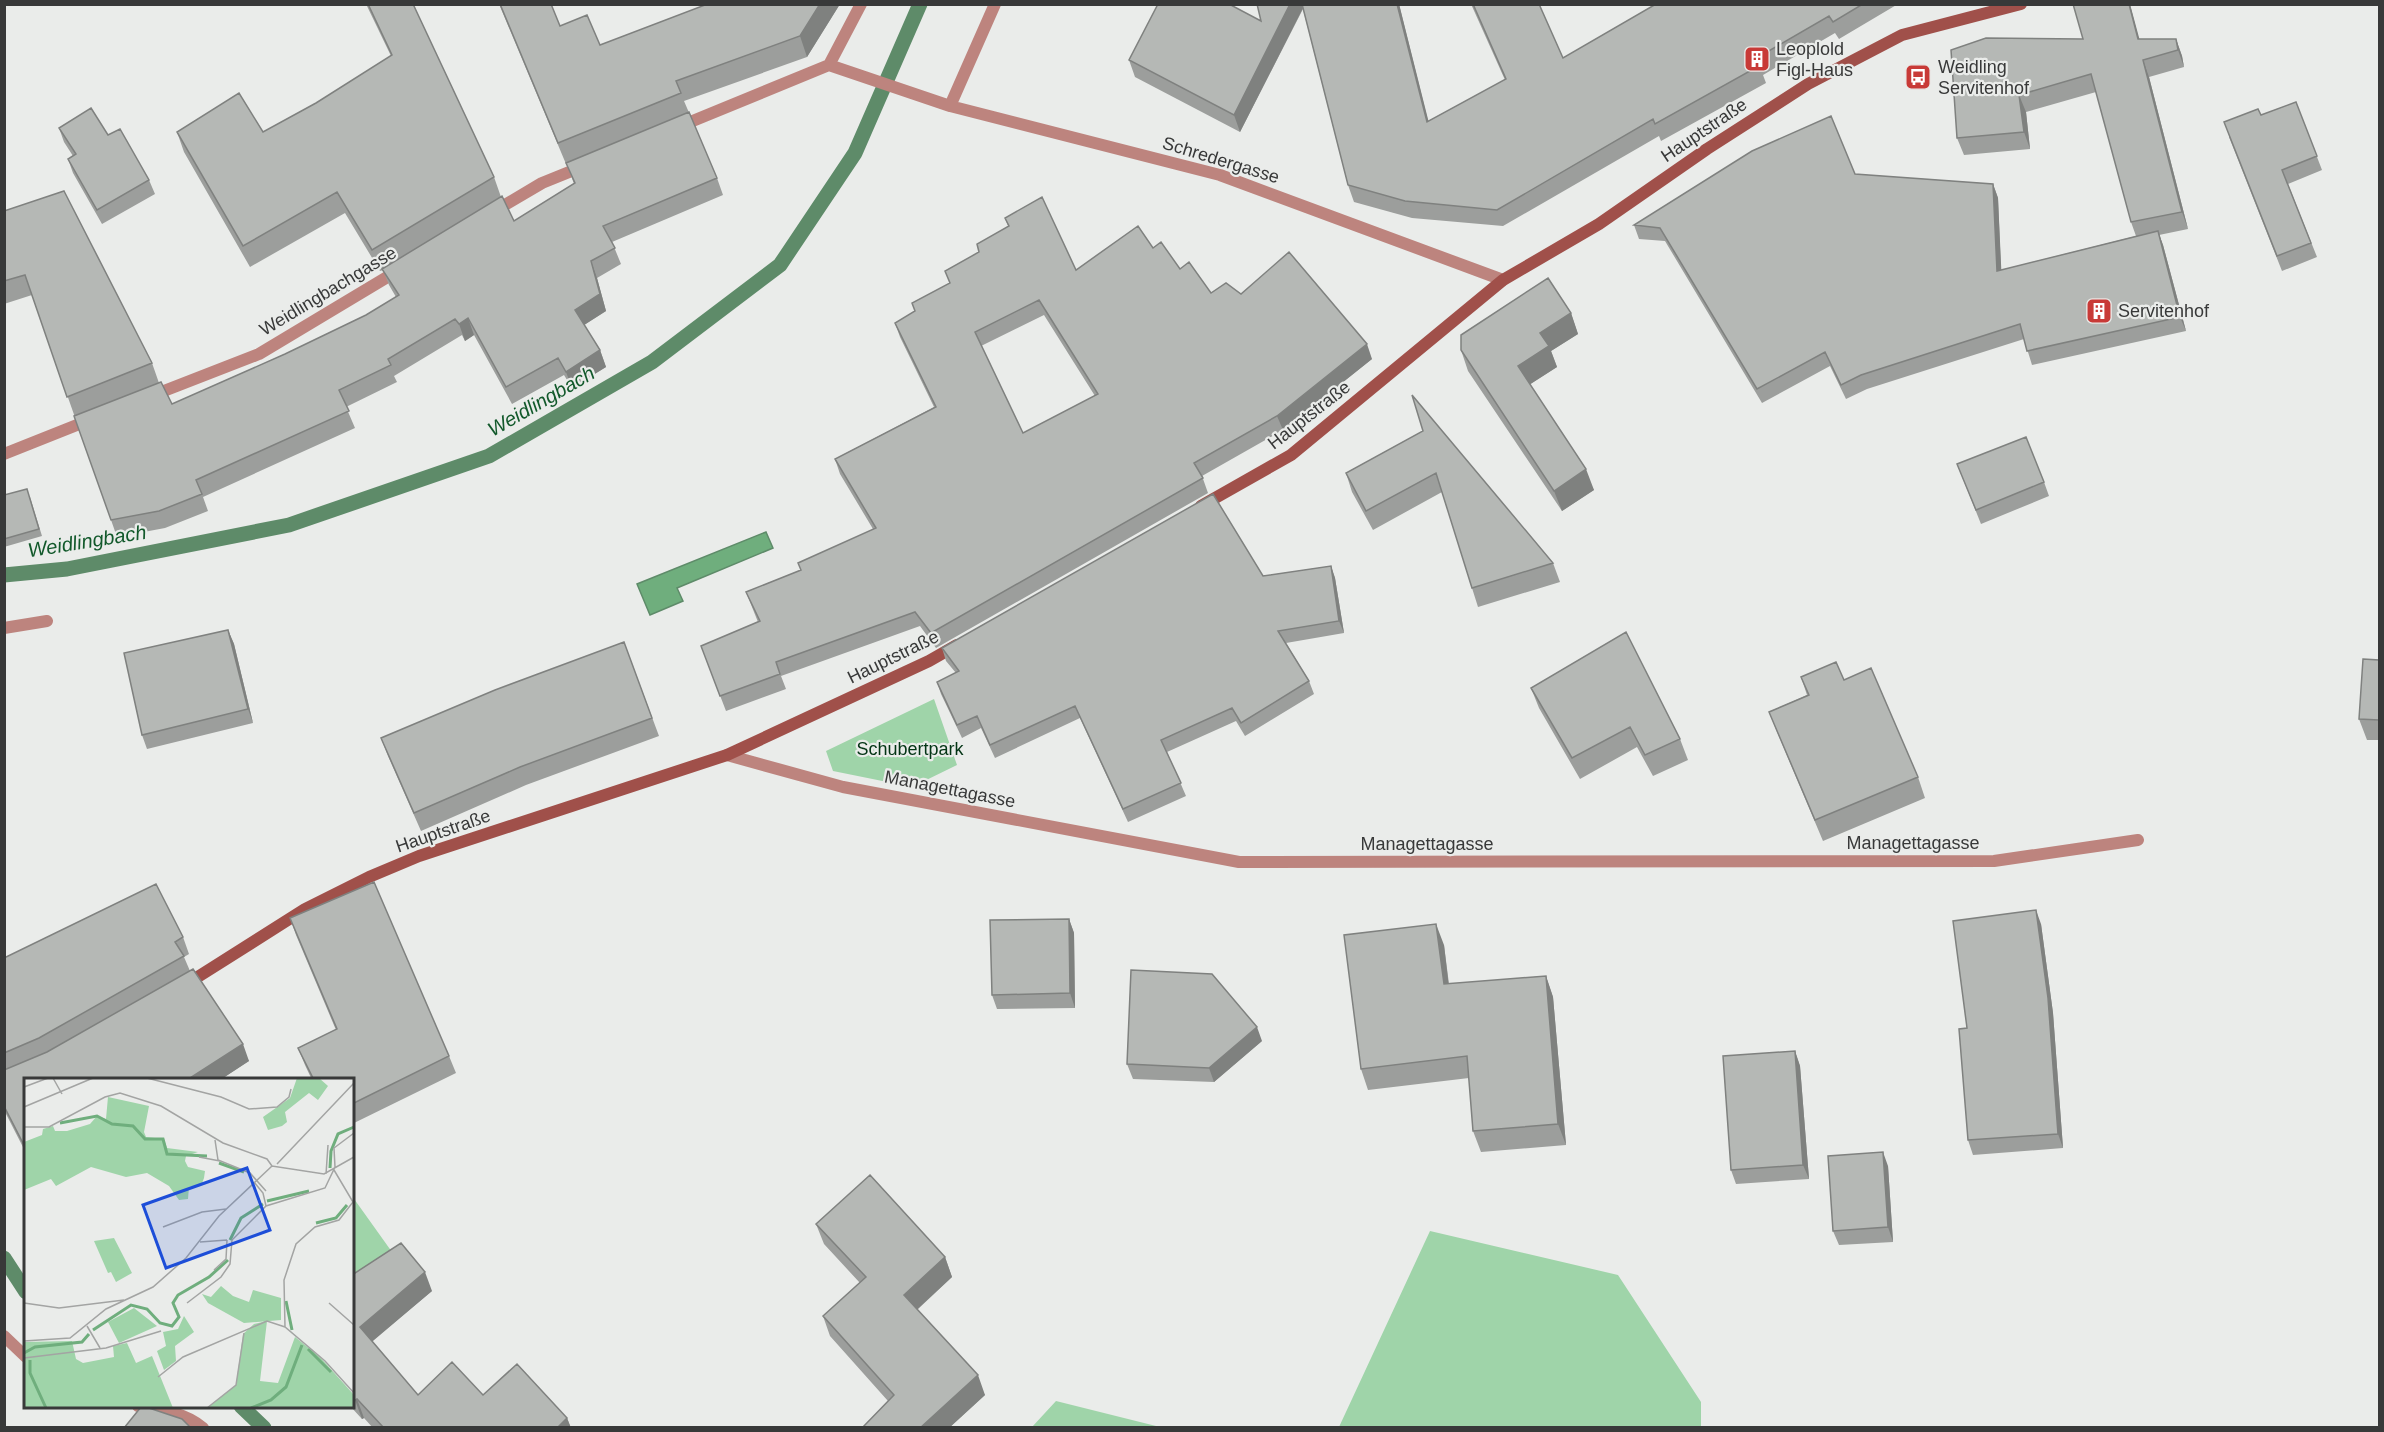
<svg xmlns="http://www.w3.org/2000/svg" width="2384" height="1432" viewBox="0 0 2384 1432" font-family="Helvetica,sans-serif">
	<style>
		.green { fill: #9fd4a9 }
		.water { fill: #6fae7d; stroke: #5e8b69; stroke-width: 1.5 }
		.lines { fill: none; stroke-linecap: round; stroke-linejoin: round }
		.stream { stroke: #5e8b69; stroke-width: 15 }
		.minor { stroke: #bd847e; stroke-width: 12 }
		.secondary { stroke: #a0504a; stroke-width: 12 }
		.wall { fill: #9c9e9c; fill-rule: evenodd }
		.shaded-wall { fill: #7f817f }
		.building { fill: #b5b8b5; stroke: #7f817f; stroke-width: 1.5; fill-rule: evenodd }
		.labels { text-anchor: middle; stroke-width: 4.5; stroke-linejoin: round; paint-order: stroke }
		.poi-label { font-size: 18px; fill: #383939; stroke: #eaecea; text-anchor: start }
		.street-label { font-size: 18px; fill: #383939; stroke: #eaecea }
		.park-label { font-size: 18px; fill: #023414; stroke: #eaecea }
		.water-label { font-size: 20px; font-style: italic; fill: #12592b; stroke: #eaecea }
		.inset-river { fill: none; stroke: #6fae7d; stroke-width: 3 }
		.inset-road { fill: none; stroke: #a3a4a3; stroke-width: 1.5 }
		.view { fill: #1d4ed8; fill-opacity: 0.15; stroke: #1d4ed8; stroke-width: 3 }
		.inset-edge { fill: none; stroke: #383939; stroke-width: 3 }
	</style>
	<rect width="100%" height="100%" fill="#eaecea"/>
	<path class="green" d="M 934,699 L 957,765 L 912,787 L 833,771 L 826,751 Z
		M 352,1196 L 402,1266 L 352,1299 Z
		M 1430,1231 L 1618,1275 L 1701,1402 L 1701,1427 L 1339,1427 Z
		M 1056,1401 L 1160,1427 L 1032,1427 Z"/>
	<path class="water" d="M 766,532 L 773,548 L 677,588 L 683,601 L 650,615 L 637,584 Z"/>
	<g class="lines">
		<path class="stream" d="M 4,575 L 67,569 L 289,525 L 489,456 L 652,362 L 780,265 L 855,153 L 920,4
			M 4,1258 L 26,1292
			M 241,1406 L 264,1428"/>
		<path class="minor" d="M 829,65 L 950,106 L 1220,175 L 1503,280
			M 950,106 L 995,4
			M 678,127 L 829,65 L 861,4
			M 493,212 L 542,183 L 584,166
			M 151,396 L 259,354 L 399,270
			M 4,454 L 92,419
			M 4,628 L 47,621
			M 727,755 L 843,787 L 1239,862 L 1994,861 L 2138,840
			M 4,1336 L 26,1357
			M 138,1406 C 160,1409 186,1413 203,1428"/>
		<path class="secondary" d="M 1201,506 L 1291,455 L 1503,280 L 1599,224 L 1707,149 L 1808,84 L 1902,35 L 2021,4
			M 185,985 L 305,909 L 369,877 L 419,856 L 727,755 L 929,661 L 957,645"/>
	</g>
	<path class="wall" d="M 366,4 L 413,4 L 494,177 L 501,197 L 514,221 L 574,184 L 567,164 L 566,164 L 499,4 L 551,4 L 560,26 L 600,45 L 705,5 L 705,4 L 840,4 L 807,57 L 684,101 L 717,178 L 723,195 L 612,242 L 621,264 L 597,278 L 606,311 L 584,325 L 600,350 L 606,367 L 572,388 L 564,375 L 512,404 L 474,335 L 465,341 L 462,335 L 394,376 L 397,382 L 346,407 L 355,428 L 203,497 L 208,511 L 165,528 L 117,537 L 32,295 L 4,304 L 4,211 L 152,363 L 159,383 L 172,404 L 285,354 L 366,315 L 396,297 L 389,285 L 383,270 L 380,271 L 345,213 L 250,267 L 184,152 L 177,132 L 263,132 L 316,103 L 391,56 Z
		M 1257,4 L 1399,4 L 1428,121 L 1505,80 L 1471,4 L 1539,4 L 1563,58 L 1656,4 L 1898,4 L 1839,39 L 1835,33 L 1763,75 L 1766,83 L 1661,141 L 1659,136 L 1503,226 L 1412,218 L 1354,202 L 1348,185 L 1303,9 L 1240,132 L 1135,77 L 1129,60 L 1261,21 Z
		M 2083,39 L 2176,39 L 2182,56 L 2184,67 L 2149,77 L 2188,229 L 2159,235 L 2163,245 L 2186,331 L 2032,365 L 2024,339 L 1867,389 L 1846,399 L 1830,366 L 1762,403 L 1665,241 L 1639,239 L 1634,225 L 1855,174 L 1993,184 L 1998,198 L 2001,270 L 2136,236 L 2131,222 L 2096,92 L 2026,112 L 2030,149 L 1964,155 L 1957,138 Z
		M 2296,102 L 2322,170 L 2288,184 L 2317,257 L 2282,271 L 2229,137 L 2261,115 Z
		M 59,128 L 108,135 L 149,180 L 155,194 L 102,224 L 73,173 L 68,159 L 73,156 L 64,142 Z
		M 1005,218 L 1076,270 L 1153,248 L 1211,293 L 1241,294 L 1372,359 L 1283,430 L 1202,476 L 1208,493 L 936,648 L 920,626 L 781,676 L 786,689 L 726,711 L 701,646 L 758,622 L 746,592 L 801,570 L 873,529 L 840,474 L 835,459 L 934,407 L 900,337 L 895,323 L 915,311 L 949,284 L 979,252 L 1008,226 ZM 1044,315 L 1095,396 L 1023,433 L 981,346 Z
		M 1571,313 L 1578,334 L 1551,351 L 1557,367 L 1530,384 L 1594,490 L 1562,511 L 1468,371 L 1461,350 Z
		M 1423,431 L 1553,563 L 1560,582 L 1478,607 L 1472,588 L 1442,492 L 1373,530 L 1352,492 L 1346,473 Z
		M 1957,464 L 2044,482 L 2049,496 L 1981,524 Z
		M 4,495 L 30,497 L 42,536 L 4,547 Z
		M 1331,566 L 1335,578 L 1344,633 L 1286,643 L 1309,681 L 1314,694 L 1245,736 L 1236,721 L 1167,752 L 1186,796 L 1128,822 L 1080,718 L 995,758 L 981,728 L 962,738 L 941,694 L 937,682 L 956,673 L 946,661 L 942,648 L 1263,576 Z
		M 228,630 L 234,644 L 253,723 L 147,749 L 142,735 Z
		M 624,642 L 659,736 L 526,785 L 421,831 L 388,756 L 381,738 Z
		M 2379,660 L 2379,740 L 2367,740 L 2359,719 Z
		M 1801,677 L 1844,680 L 1918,777 L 1925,798 L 1823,841 L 1777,732 L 1769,712 L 1807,695 Z
		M 1531,688 L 1680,739 L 1688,760 L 1653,776 L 1637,747 L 1580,779 L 1539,708 Z
		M 290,918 L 449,1056 L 456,1073 L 352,1124 L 352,1080 L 312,1080 L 305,1065 L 298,1048 L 336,1030 L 296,935 Z
		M 1069,919 L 1074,933 L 1075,1008 L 997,1009 L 992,995 Z
		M 2041,924 L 2053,1013 L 2063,1148 L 1973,1155 L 1968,1140 L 1967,1028 Z
		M 183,937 L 189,954 L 184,957 L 190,971 L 249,1061 L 220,1080 L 26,1080 L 26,1153 L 4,1110 L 4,958 Z
		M 1444,945 L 1449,984 L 1546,976 L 1553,997 L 1566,1145 L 1481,1152 L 1473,1131 L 1469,1078 L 1368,1090 L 1361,1069 Z
		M 1262,1041 L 1214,1082 L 1133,1079 L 1127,1064 Z
		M 1795,1051 L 1800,1066 L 1809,1179 L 1736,1184 L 1731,1170 Z
		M 1888,1166 L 1893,1242 L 1839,1245 L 1833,1231 Z
		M 816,1224 L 945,1257 L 952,1277 L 917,1310 L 985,1395 L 949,1428 L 862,1428 L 888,1401 L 830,1336 L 823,1316 L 860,1283 L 824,1244 Z
		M 352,1275 L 432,1291 L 372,1341 L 418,1395 L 483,1395 L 567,1418 L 571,1428 L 373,1428 L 364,1418 L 362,1419 L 351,1407 L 352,1407 Z"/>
	<path class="shaded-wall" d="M 820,4 L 840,4 L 807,57 L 800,36 Z
		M 1290,4 L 1304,4 L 1304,6 L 1240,132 L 1234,115 Z
		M 1397,4 L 1399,4 L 1433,139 L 1427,122 Z
		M 2129,4 L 2130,4 L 2144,56 L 2138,39 Z
		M 2176,39 L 2182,56 L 2184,67 L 2178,50 Z
		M 2143,60 L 2149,77 L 2188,229 L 2182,212 Z
		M 2019,95 L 2026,112 L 2030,149 L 2024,132 Z
		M 1993,184 L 1998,198 L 2002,285 L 1997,271 Z
		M 2158,231 L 2163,245 L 2186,331 L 2180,317 Z
		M 591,261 L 597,278 L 606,311 L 581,327 L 575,310 Z
		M 1571,313 L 1578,334 L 1551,351 L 1557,367 L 1526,387 L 1518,366 L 1540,333 Z
		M 468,318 L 474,335 L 465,341 L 459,324 Z
		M 1367,344 L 1372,359 L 1283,430 L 1277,416 Z
		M 600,350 L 606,367 L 572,388 L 566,372 Z
		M 1586,469 L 1594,490 L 1562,511 L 1554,491 Z
		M 1331,566 L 1335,578 L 1344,633 L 1339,621 Z
		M 228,630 L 234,644 L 253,723 L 248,709 Z
		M 2036,910 L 2041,924 L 2053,1013 L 2063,1148 L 2058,1134 Z
		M 1069,919 L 1074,933 L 1075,1008 L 1070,993 Z
		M 1436,924 L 1444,945 L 1451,1005 L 1444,984 Z
		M 1546,976 L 1553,997 L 1566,1145 L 1558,1124 Z
		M 1257,1027 L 1262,1041 L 1214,1082 L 1209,1068 Z
		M 243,1044 L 249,1061 L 220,1080 L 187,1080 Z
		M 1795,1051 L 1800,1066 L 1809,1179 L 1803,1165 Z
		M 1883,1152 L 1888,1166 L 1893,1242 L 1888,1227 Z
		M 945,1257 L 952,1277 L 911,1315 L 904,1295 Z
		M 425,1272 L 432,1291 L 367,1346 L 360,1327 Z
		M 978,1375 L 985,1395 L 949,1428 L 920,1428 Z
		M 357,1399 L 364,1418 L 362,1419 L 355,1400 Z
		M 567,1418 L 571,1428 L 557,1428 Z"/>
	<path class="building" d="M 368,4 L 413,4 L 494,177 L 372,250 L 337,192 L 243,246 L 177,132 L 239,93 L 263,132 L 316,103 L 392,55 Z
		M 500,4 L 551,4 L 560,26 L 587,15 L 600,45 L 705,5 L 705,4 L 820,4 L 800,36 L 676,81 L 681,93 L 558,143 Z
		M 1158,4 L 1229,4 L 1261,21 L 1257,4 L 1290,4 L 1234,115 L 1129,60 Z
		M 1302,4 L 1397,4 L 1427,122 L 1506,79 L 1473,4 L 1539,4 L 1563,58 L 1656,4 L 1863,4 L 1833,22 L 1829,16 L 1755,59 L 1759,66 L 1655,124 L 1653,119 L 1497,210 L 1405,201 L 1348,185 Z
		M 2073,4 L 2129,4 L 2138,39 L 2176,39 L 2178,50 L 2143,60 L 2182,212 L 2131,222 L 2091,74 L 2019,95 L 2024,132 L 1957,138 L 1951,50 L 1986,38 L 2083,39 Z
		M 2296,102 L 2317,156 L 2282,170 L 2311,243 L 2277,256 L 2224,122 L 2258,109 L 2261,115 Z
		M 91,108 L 108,135 L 120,129 L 149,180 L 97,210 L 68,159 L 76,154 L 59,128 Z
		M 689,112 L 717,178 L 603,226 L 615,248 L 591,261 L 600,294 L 575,310 L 600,350 L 566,372 L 558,358 L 506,387 L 468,318 L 459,324 L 455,319 L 388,359 L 391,365 L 339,390 L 349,411 L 196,480 L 202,494 L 159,511 L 111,520 L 74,416 L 161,382 L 172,404 L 285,354 L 366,315 L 399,295 L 382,269 L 502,196 L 514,221 L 575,183 L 566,163 Z
		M 1831,116 L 1855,174 L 1993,184 L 1997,271 L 2158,231 L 2180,317 L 2027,351 L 2020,324 L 1861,375 L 1841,385 L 1825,352 L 1757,389 L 1660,228 L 1634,225 L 1752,151 Z
		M 64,191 L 152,363 L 67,397 L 25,275 L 4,281 L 4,211 Z
		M 1042,197 L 1076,270 L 1138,226 L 1153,248 L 1161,242 L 1180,269 L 1189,262 L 1211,293 L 1226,283 L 1241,294 L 1289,252 L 1367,344 L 1277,416 L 1194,463 L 1203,478 L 931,633 L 915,612 L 776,662 L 780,674 L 720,696 L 701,646 L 760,621 L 746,592 L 801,570 L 798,563 L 876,528 L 835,459 L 936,407 L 895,323 L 915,311 L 912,303 L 950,283 L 945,271 L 979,252 L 977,244 L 1009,226 L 1005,218 ZM 1039,300 L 1098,394 L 1023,433 L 975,332 Z
		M 1548,278 L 1571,313 L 1540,333 L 1549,346 L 1518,366 L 1586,469 L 1554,491 L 1461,350 L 1461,335 Z
		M 1412,395 L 1553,563 L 1472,588 L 1436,473 L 1366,511 L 1346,473 L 1423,431 Z
		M 2026,437 L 2044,482 L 1976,510 L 1957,464 Z
		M 27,489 L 39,529 L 4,539 L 4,495 Z
		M 1213,494 L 1263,576 L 1331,566 L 1339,621 L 1278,631 L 1309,681 L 1241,723 L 1232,708 L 1161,740 L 1181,783 L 1123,809 L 1075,706 L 990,745 L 977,716 L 957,725 L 937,682 L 959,671 L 942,648 Z
		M 228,630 L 248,709 L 142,735 L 124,653 Z
		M 1626,632 L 1680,739 L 1645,755 L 1630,727 L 1572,758 L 1531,688 Z
		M 624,642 L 652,718 L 520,767 L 414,813 L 381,738 L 495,690 Z
		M 2363,659 L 2379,660 L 2379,720 L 2359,719 Z
		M 1836,662 L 1844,680 L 1871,668 L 1918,777 L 1815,820 L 1769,712 L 1809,695 L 1801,677 Z
		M 374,882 L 449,1056 L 352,1104 L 352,1080 L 314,1080 L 298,1048 L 337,1029 L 290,918 Z
		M 156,884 L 183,937 L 175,942 L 184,956 L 39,1038 L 4,1053 L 4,958 Z
		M 2036,910 L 2048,998 L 2058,1134 L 1968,1140 L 1959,1029 L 1967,1028 L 1953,921 Z
		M 1069,919 L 1070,993 L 992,995 L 990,920 Z
		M 1436,924 L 1444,984 L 1546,976 L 1558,1124 L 1473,1131 L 1467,1056 L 1361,1069 L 1344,935 Z
		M 193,969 L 243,1044 L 187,1080 L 26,1080 L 26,1149 L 4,1106 L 4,1070 L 47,1052 Z
		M 1131,970 L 1212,974 L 1257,1027 L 1209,1068 L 1127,1064 Z
		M 1795,1051 L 1803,1165 L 1731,1170 L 1723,1056 Z
		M 1883,1152 L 1888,1227 L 1833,1231 L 1828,1156 Z
		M 870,1175 L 945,1257 L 904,1295 L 978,1375 L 920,1428 L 862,1428 L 894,1395 L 823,1316 L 866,1277 L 816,1224 Z
		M 401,1243 L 425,1272 L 360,1327 L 418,1395 L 452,1362 L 483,1395 L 517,1364 L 567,1418 L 557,1428 L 384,1428 L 357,1399 L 355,1400 L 352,1397 L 352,1275 Z
		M 141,1407 L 146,1407 L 182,1419 L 191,1428 L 124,1428 Z"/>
	<defs>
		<g id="building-square" transform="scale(1.35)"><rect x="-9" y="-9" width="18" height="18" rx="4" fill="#c83a37" stroke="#eaecea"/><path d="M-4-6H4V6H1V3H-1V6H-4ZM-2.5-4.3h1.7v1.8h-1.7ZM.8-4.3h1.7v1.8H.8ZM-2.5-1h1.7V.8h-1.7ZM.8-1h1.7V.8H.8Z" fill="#fff"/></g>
		<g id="bus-square" transform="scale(1.35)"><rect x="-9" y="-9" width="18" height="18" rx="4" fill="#c83a37" stroke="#eaecea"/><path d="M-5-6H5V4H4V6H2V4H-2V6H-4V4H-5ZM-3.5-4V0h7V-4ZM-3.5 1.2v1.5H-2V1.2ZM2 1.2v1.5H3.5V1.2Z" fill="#fff"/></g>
	</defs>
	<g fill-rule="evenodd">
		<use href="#building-square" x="1757" y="59"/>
		<use href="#bus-square" x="1918" y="77"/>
		<use href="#building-square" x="2099" y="311"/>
	</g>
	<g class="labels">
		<g class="poi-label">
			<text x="1776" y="55">Leoplold<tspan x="1776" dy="21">Figl-Haus</tspan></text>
			<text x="1938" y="73">Weidling<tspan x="1938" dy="21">Servitenhof</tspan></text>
			<text x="2118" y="317">Servitenhof</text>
		</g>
		<g class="street-label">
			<text transform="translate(1704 130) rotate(-34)" y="6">Hauptstraße</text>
			<text transform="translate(1221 160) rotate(17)" y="6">Schredergasse</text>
			<text transform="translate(328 291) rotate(-31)" y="6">Weidlingbachgasse</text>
			<text transform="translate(1309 415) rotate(-38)" y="6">Hauptstraße</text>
			<text transform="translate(893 657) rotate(-26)" y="6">Hauptstraße</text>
			<text transform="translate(950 789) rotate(11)" y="6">Managettagasse</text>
			<text transform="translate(443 831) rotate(-19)" y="6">Hauptstraße</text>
			<text x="1913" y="849">Managettagasse</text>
			<text x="1427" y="850">Managettagasse</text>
		</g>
		<g class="park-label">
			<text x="910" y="755">Schubertpark</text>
		</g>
		<g class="water-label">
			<text transform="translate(541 401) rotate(-30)" y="7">Weidlingbach</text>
			<text transform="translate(87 541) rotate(-9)" y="7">Weidlingbach</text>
		</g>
	</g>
	<g transform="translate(24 1078)">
		<rect width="330" height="330" fill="#eaecea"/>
		<path d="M 273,0 L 295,0 L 304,8 L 294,22 L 285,15 L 261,34 L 263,44 L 258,48 L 244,52 L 239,39 L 266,20 ZM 84,19 L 125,28 L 120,54 L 122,59 L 140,61 L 143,70 L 174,74 L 162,78 L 161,83 L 164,89 L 181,93 L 180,100 L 177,108 L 165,109 L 164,121 L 155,122 L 145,108 L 123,95 L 102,99 L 67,89 L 32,108 L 27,101 L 0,112 L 0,64 L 18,57 L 19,51 L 29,48 L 31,53 L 43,53 L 66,46 L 73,38 L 82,41 ZM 90,160 L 108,195 L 92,204 L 87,194 L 84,195 L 70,163 ZM 197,208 L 209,218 L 225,224 L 229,212 L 257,220 L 257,242 L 220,245 L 184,225 L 178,216 L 187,219 ZM 110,230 L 133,248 L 95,265 L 84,244 ZM 160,238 L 170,254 L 151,268 L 152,283 L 140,292 L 133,273 L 142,268 L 139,254 L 154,251 ZM 243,243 L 236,303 L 254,305 L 271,259 L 296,279 L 330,317 L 330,330 L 183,330 L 212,307 L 219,256 L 230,246 ZM 48,263 L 52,281 L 59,285 L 90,279 L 89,268 L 103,265 L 112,285 L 128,278 L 149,330 L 0,330 L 0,264 Z" fill="#9fd4a9"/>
		<path class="inset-river" d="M 36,45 L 73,38 L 88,46 L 109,48 L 121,61 L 139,61 L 143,76 L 183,78M 195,85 L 220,94M 306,90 L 307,73 L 314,56 L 330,49M 243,123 L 285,113M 292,145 L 312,140 L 323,127M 206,162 L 217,140 L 239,126M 262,223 L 268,252M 69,252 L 107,227 L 123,231 L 136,245 L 148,248 L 155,239 L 149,225 L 154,217 L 185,199 L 204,182M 284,271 L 307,294M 0,275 L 11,269 L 58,264 L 65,256M 6,282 L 6,295 L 22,330M 227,330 L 247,322 L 262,309 L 278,267"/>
		<path class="inset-road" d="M 29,0 L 38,16M 123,0 L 197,19 L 225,31 L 253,29 L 265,19 L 267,11M 0,9 L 24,0M 0,29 L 69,0M 0,49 L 25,49 L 81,19 L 96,15 L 137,28 L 199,65 L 243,81 L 248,88M 191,62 L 194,82 L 226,95 L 242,113M 175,79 L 196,83M 253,86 L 330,5M 302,96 L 304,67M 230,104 L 239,115 L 242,128M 139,149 L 178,134 L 202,131M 176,164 L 203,162M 190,192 L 202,181 L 203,162M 0,225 L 35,230 L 100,222M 163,225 L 197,199 L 206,186 L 208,162 L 242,128 L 301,110 L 311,89 L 310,70 L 330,55M 305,225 L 330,247M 63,248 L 76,270M 261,249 L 260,202 L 272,166 L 291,149 L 315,142 L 329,124 L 310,92M 0,263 L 46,260 L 82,231 L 129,209 L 162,180 L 195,138 L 248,88 L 300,96 L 330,79M 0,280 L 82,270 L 137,253M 134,299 L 159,279 L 243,243 L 261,249 L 301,283 L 330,315M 183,330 L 212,307 L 220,255"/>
		<path class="view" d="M 223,90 L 246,152 L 142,190 L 119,127 Z"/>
		<rect width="330" height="330" class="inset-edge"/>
	</g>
	<rect width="2384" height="1432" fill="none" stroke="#383939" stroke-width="12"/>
</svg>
